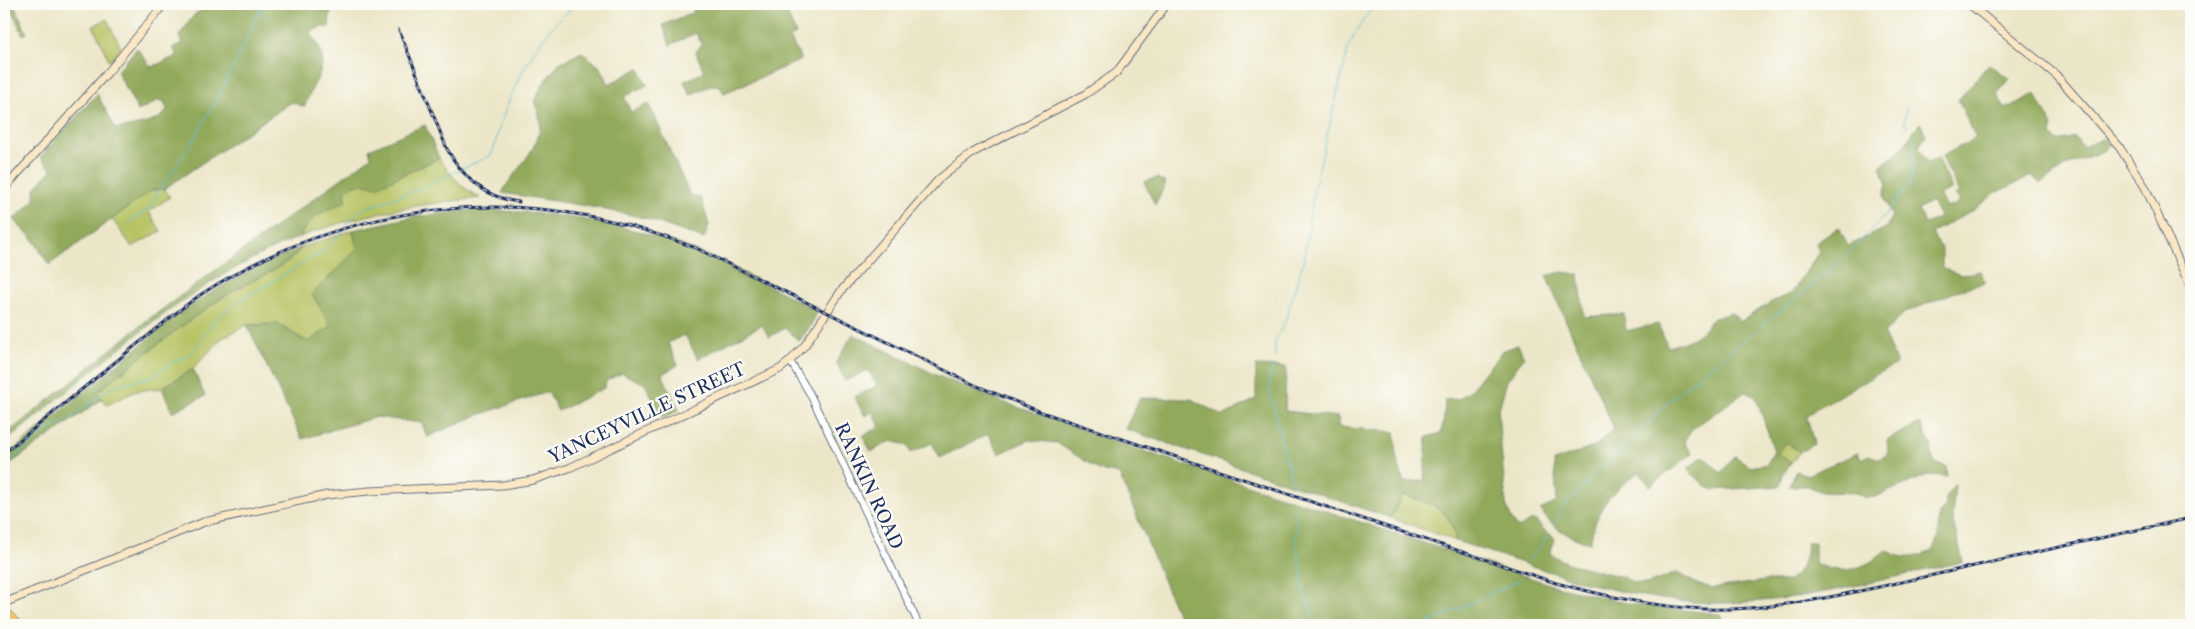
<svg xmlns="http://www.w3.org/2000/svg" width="2195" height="629" viewBox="0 0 2195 629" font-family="'Libre Caslon Text',serif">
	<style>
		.green { fill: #b7c364; stroke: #697961 }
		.forest { fill: #91a95a; stroke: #566c5c; fill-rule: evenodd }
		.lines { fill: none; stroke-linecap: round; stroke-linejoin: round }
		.stream { stroke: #58c0d5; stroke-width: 1 }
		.tertiary-casing { stroke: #646f83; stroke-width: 8 }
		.secondary-casing { stroke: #646f83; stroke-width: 9 }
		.primary-casing { stroke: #646f83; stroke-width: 9 }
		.tertiary { stroke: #fff; stroke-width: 6 }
		.secondary { stroke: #fae7c3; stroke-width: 7 }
		.primary { stroke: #f2c26a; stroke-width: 8 }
		.rail-casing { stroke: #1b2f5e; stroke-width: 3 }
		.rail { stroke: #fdfcf7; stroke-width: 1; stroke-dasharray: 4; stroke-linecap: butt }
		.labels { text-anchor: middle; stroke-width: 4.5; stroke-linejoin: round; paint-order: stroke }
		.street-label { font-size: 18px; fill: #1b2f5e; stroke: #fdfcf7 }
	</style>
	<rect width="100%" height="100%" fill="#fdfcf7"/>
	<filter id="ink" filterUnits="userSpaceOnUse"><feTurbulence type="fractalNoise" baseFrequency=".02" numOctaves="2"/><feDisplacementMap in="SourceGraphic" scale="10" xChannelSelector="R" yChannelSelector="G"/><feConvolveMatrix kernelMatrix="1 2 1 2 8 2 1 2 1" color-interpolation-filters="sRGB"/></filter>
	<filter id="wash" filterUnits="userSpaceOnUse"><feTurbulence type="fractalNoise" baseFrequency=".0096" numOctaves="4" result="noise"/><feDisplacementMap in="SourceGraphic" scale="20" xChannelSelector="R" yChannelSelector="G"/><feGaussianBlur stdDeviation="1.12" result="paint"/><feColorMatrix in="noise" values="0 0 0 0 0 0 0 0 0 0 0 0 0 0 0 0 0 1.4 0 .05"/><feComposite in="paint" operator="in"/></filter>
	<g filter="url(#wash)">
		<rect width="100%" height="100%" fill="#ece6c8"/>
		<path class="green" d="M 107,19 L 121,48 L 110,62 L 93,26 Z
			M 439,158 C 451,176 462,188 480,198 C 419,204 360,214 302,236 L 300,233 L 315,216 L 346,201 L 345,191 C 356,182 363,182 376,187 Z
			M 164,189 L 170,197 L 149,212 L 161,231 L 132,247 L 112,219 L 152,190 Z
			M 353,230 L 357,249 L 312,294 L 332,326 L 308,342 L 277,324 L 247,325 L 222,338 L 193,369 L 162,388 L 136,391 L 107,405 L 97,392 L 183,324 L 228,294 L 292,259 L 302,247 Z
			M 1786,442 L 1800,452 L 1791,463 L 1777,453 Z
			M 1402,495 C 1432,504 1450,507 1456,541 L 1391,518 Z"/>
		<path class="forest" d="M 9,4 L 14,4 L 27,33 L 23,35 Z
			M 214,4 L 331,4 L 329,27 L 321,27 L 310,32 C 313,38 319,45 321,52 C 327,72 309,88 305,107 L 292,102 L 164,189 L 152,190 L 49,265 L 31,236 L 22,229 L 14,219 L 35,200 L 35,188 L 52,170 L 40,157 L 97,94 L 116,129 C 130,126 162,124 167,109 L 163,101 L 159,100 L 138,111 L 117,71 L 137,48 L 151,67 L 177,56 L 173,47 L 182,44 L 179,36 L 195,14 Z
			M 691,4 L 783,4 L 796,34 L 790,37 L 801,60 L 724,93 L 719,85 L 712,85 L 690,95 L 684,81 L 704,72 L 696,52 L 702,44 L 696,33 L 670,45 L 663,25 L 694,12 Z
			M 582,52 L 601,68 L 609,84 L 639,68 L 647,85 L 624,97 L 631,112 L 649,104 L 690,195 L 701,198 L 709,225 L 704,239 L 645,218 L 587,206 L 502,193 C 513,171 543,147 540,120 C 539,113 536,107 534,101 L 543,84 L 559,63 Z
			M 1989,64 L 2010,79 L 1997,94 L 2005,109 L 2035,94 L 2053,126 L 2051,136 L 2057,141 L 2075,137 L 2083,147 L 2104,138 L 2110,144 L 2103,151 L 2066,166 L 2040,184 L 2032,176 L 1995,193 L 1974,210 L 1931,233 L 1942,249 L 1942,268 L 1961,275 L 1980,271 L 1985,283 L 1965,288 L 1904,313 L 1884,334 L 1897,364 C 1874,375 1854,388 1832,400 C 1822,406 1815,407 1807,417 L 1814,444 L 1800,452 L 1786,442 L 1777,453 L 1791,463 L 1783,474 L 1780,486 L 1714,490 L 1707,487 L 1687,469 L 1703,456 L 1721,473 L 1735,456 L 1751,467 L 1767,464 L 1774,451 L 1756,397 L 1745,392 L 1692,429 L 1684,441 L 1692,454 L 1650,486 L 1639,472 C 1610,493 1597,506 1590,543 C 1569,538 1552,527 1540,510 L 1557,502 L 1554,461 L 1594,447 L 1614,429 L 1546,276 L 1562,272 L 1579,274 L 1584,317 L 1624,314 L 1626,331 L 1658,324 L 1668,347 C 1690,341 1700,337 1713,318 L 1732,313 L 1740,322 L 1773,301 L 1792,293 L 1819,252 L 1816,243 L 1839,227 L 1848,246 L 1886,228 L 1892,216 L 1884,197 L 1887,184 L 1880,167 L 1902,148 L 1920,123 L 1926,135 L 1919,147 L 1927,163 L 1938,158 L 1952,189 L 1940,194 L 1947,208 L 1959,203 L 1955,195 L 1959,193 L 1942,156 L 1976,138 L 1958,100 ZM 1932,201 L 1940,217 L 1925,224 L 1918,209 Z
			M 425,125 L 439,158 L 376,187 C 363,182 356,182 345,191 L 346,201 L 315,216 L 301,233 L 302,236 C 189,280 99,367 5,442 L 4,440 L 4,436 L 146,321 L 371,157 L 369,149 Z
			M 1157,178 L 1166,183 L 1155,205 L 1144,182 Z
			M 475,210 C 537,211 596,219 655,236 C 712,253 766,285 818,311 L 810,327 L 799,341 L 785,328 L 769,337 L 762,325 L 698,359 L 685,335 L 668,343 L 678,365 L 662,374 L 679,410 L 662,418 L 645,384 L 622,373 L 607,380 L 604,388 L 558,411 L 548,392 L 478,415 L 427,437 L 422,423 L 376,417 L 302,439 L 247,325 L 277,324 L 308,342 L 331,326 L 312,294 L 357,249 L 353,230 L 412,217 Z
			M 302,247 C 283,271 251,279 225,296 C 181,325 139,359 97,392 L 102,399 L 4,468 L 4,458 L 177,315 C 216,287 258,266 302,247 Z
			M 853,334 L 936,375 L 1003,402 L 1128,446 L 1552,585 L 1631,604 L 1720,614 L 1725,625 L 1182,625 L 1119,474 L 1099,470 L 1057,443 L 1029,440 L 999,454 L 988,434 L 940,458 L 932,443 L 911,453 L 907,445 L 891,441 L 871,452 L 863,436 L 880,426 L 872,412 L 865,416 L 854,397 L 877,386 L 868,370 L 845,381 L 836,362 Z
			M 1518,345 L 1524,357 L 1507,381 L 1498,412 L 1506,504 L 1511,518 L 1518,528 L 1534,519 L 1544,530 L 1555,538 L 1550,554 L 1567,563 L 1623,577 L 1634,583 L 1647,584 L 1677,573 L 1699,585 L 1714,588 L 1765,581 L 1789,581 C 1802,570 1806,560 1807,543 L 1815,543 L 1815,563 C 1842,577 1865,569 1887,550 C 1903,561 1915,558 1932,551 L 1938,537 L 1939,514 L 1946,505 L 1945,498 L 1955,484 L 1952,517 L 1963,562 C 1880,579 1795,605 1709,603 C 1622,601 1538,567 1456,541 C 1451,508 1432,503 1402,495 L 1391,518 L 1125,429 L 1140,398 L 1191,399 L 1223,416 L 1256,399 L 1256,366 L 1286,367 L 1285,411 L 1338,417 L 1339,427 L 1395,432 L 1397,461 L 1404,482 L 1424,481 L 1427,437 L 1441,433 L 1444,418 L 1445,400 L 1458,399 L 1469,392 L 1502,351 Z
			M 193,369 L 205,396 L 172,412 L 162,388 Z
			M 1920,423 L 1932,447 L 1931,454 L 1935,463 L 1946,466 L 1947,476 L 1928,475 L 1875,497 L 1866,498 L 1856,493 L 1822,492 L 1808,486 L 1789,486 L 1796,471 L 1807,475 L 1858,453 L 1861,459 L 1869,455 L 1879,459 L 1888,454 L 1887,440 Z"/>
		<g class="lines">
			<path class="stream" d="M 1907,128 L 1904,122 L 1907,106
				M 346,225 L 360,210 L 414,191 L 490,156 L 494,149 C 503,103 537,30 578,4
				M 123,226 L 150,208 L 159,190 L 190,146 L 221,92 L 259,11 L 264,4
				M 1275,357 L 1275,341 L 1285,321 L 1304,259 L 1314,189 L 1349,45 L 1363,20 L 1376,4
				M 1274,367 L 1269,378 L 1270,392 L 1293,486
				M 4,466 L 48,430 L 66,421 L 105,392 L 119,384 L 152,377 L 175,361 L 191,354 L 215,320 L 239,301 L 321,253 L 342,232
				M 1293,506 L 1298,527 L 1295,536 L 1302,575 L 1301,583 L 1316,625
				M 1554,525 L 1561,510 L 1568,502 L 1679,392 L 1835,267 L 1879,222 L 1906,189 L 1912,177 L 1914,162 L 1913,134
				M 1528,562 L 1548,536
				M 1424,625 L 1520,580"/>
		</g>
	</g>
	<g filter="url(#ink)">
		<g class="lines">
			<g class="tertiary-casing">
				<path id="tertiary" d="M 790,361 L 810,394 L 919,625"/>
			</g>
			<g class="secondary-casing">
				<path id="secondary" d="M 1969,4 L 2056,75 L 2118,145 L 2145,187 L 2191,288
					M 4,189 L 109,71 L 164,4
					M 4,603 L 204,522 L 327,495 L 369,491 L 503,485 L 533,480 L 569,468 L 780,369 L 790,361 L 805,345 L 841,291 L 939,179 L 974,152 L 1084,95 L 1116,73 L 1167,4"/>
			</g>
			<g class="primary-casing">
				<path id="primary" d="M 4,610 L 18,625"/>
			</g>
			<use href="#tertiary" class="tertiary"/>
			<use href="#secondary" class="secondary"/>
			<use href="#primary" class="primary"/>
			<g class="rail-casing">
				<path id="rail" d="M 399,30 L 447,149 C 463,178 485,198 519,202
					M 4,453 C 46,419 88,384 130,350 C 153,332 176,312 200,295 C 308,224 442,193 570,213 C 614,219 655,233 696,248 L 977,386 L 1041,412 L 1556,583 C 1605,596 1654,607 1705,609 C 1781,611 1855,592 1929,576 C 2016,557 2104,537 2191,518"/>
			</g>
			<use href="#rail" class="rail"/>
		</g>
	</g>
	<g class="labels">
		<g class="street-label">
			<text transform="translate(647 413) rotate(-25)" y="6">YANCEYVILLE STREET</text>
			<text transform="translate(869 486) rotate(65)" y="6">RANKIN ROAD</text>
		</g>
	</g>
	<rect width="2195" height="629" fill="none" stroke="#fdfcf7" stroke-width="20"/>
</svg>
